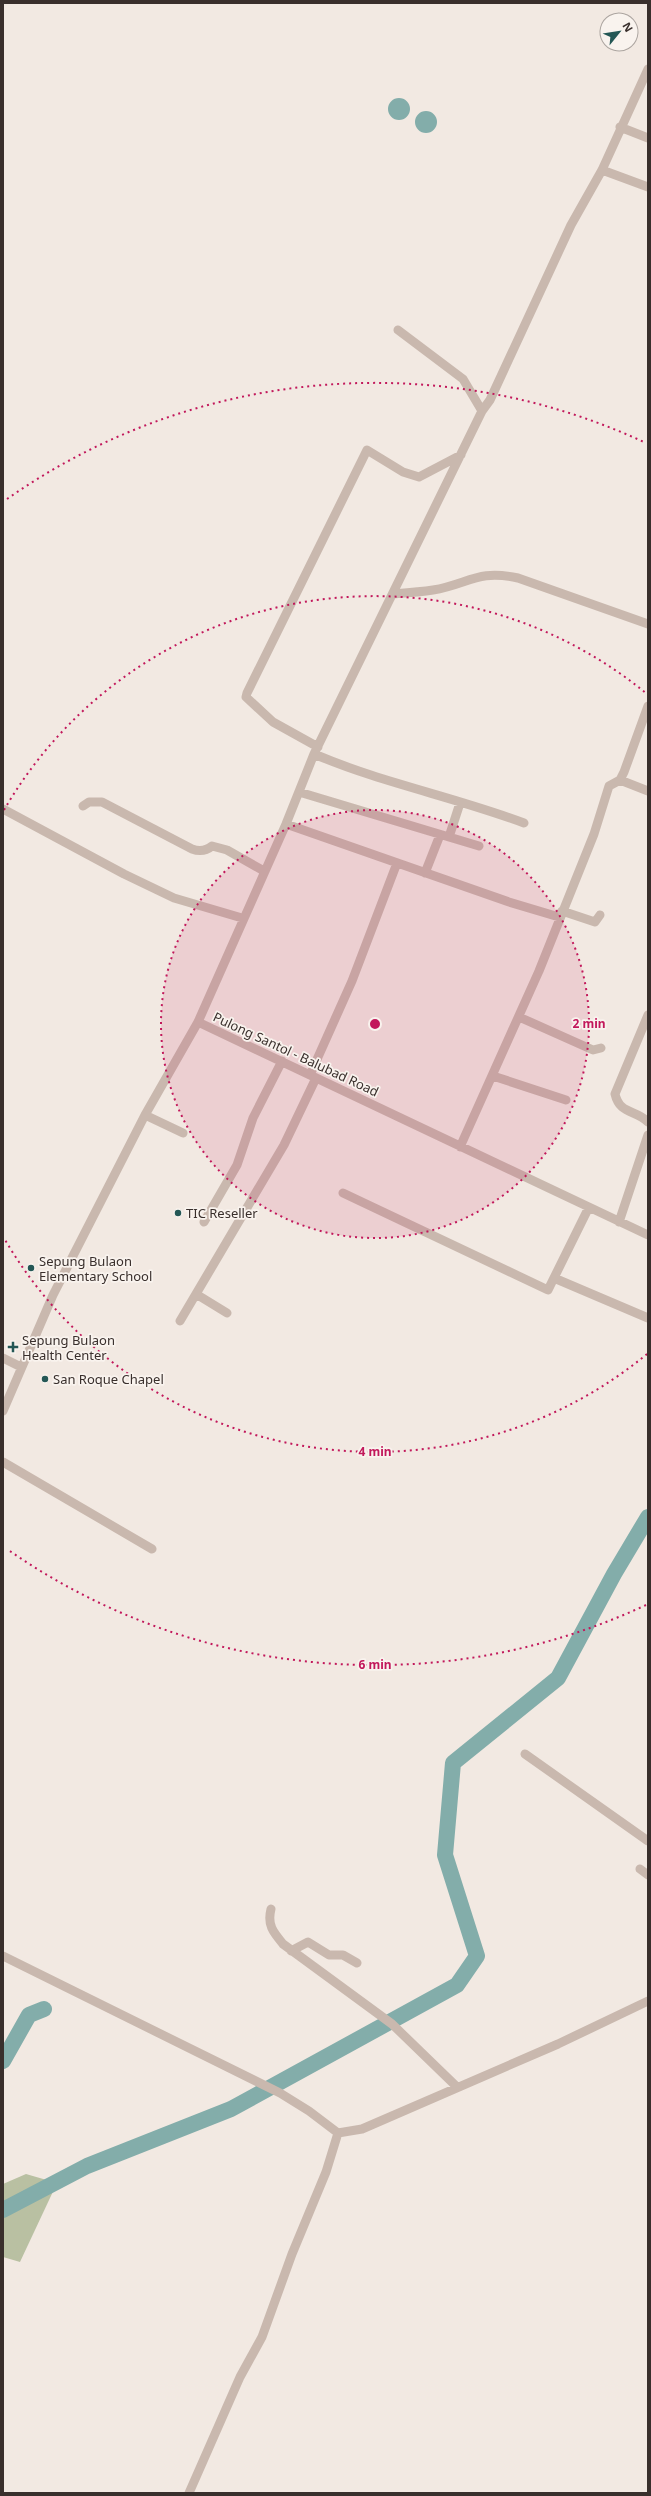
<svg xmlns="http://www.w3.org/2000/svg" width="651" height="2496" viewBox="0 0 651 2496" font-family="'Noto Sans',sans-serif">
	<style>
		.green { fill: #b9c0a2 }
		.water { fill: #83adaa }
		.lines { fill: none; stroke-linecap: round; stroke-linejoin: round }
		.river { stroke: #83adaa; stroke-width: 16 }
		.minor { stroke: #c9b8ae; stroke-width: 9 }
		.ring { fill: none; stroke: #c2185b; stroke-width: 2; stroke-dasharray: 2 4 }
		.poi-dot { fill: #245755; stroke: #f9f3ee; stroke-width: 1.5 }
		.labels { text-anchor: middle; stroke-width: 3.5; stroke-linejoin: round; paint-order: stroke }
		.street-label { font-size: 13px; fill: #392f2c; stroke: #f9f3ee }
		.poi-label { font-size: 13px; fill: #392f2c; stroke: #f9f3ee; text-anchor: start }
		.centre { fill: #c2185b; stroke: #f9f3ee; stroke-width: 2 }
		.ring-label { font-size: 12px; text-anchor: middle; font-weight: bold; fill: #c2185b; stroke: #f9f3ee; stroke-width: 3.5; stroke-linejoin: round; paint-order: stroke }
	</style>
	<rect width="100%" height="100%" fill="#f2e9e2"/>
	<path class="green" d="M 26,2174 L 57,2183 L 20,2262 L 3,2257 L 3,2184 Z"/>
	<path class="water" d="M388 109a11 11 0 1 1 22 0a11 11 0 1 1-22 0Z
		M415 122a11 11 0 1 1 22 0a11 11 0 1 1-22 0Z"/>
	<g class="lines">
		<path class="river" d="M 3,2061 L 29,2015 L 44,2009
			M 3,2210 L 87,2166 L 231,2109 L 457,1985 L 477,1956 L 445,1855 L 453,1763 L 558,1678 L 614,1574 L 648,1517"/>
		<path class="minor" d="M 620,127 L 648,138
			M 602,170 L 648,187
			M 398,330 L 463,379 L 482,411
			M 393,594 C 406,593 420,592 433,590 C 469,584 477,569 518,578 L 648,624
			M 318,747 L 273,722 L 246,697 L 247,693 L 367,450 L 403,472 L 419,477 L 461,455
			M 314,754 C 382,783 455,797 524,823
			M 620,780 L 648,791
			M 299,792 L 479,846
			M 83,806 L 89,802 L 102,802 L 192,849 C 200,852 206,851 212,846 L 227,850 L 264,871
			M 3,809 L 124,874 L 174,898 L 242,918
			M 286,824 L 509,902 L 559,917
			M 449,837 L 460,803
			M 425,873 L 440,835
			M 562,911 L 595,922 L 600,915
			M 648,1015 L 615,1094 C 620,1115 635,1109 648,1122
			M 519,1017 L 593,1050 L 601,1048
			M 198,1022 L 648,1235
			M 310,1075 L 352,981 L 397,863
			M 493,1076 L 566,1100
			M 145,1115 L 183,1133
			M 460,1147 L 539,971 L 594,834 L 609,786 L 620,780 L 624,772 L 648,706
			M 343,1193 L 548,1290 L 589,1207
			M 204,1222 L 237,1165 L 253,1118 L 282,1061
			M 619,1222 L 648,1135
			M 554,1278 L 648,1318
			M 196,1294 L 227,1313
			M 180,1321 L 284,1145 L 316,1078
			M 3,1358 L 21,1367
			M 3,1411 L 53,1295 L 145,1115 L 198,1022 L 286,824 L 314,754 L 482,411 L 490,400 L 571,225 L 602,170 L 648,69
			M 3,1462 L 152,1549
			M 525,1754 L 648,1841
			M 640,1869 L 648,1875
			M 271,1909 C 267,1925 273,1932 283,1944 L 392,2024 L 457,2087
			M 291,1951 L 308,1942 L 329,1955 L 343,1955 L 357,1963
			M 3,1956 L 280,2093 L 309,2111 L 338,2133 L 362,2129 L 558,2044 L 648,2001
			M 189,2493 L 240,2377 L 262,2337 L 292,2254 L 326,2172 L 338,2133"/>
	</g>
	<circle cx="375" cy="1024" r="214" fill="#c2185b" fill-opacity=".12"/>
	<g class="ring">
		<circle cx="375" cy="1024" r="214"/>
		<path d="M647 1354A428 428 0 0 1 4 1238M4 810A428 428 0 0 1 647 694"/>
		<path d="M646 1605A641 641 0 0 1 7 1549M7 499A641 641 0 0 1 646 443"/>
	</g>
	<g class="poi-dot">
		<circle cx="178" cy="1213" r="4"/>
		<circle cx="31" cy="1268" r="4"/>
		<path d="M11 1341h4v4h4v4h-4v4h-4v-4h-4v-4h4z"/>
		<circle cx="45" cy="1379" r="4"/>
	</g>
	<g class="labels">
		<g class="street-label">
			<text transform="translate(296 1054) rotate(25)" y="5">Pulong Santol - Balubad Road</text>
		</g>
		<g class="poi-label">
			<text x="186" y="1218">TIC Reseller</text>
			<text x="39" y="1266">Sepung Bulaon<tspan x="39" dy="15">Elementary School</tspan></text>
			<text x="22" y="1345">Sepung Bulaon<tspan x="22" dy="15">Health Center</tspan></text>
			<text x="53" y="1384">San Roque Chapel</text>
		</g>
	</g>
	<circle cx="375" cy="1024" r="6" class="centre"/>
	<g class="ring-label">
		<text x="589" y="1028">2 min</text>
		<text x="375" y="1456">4 min</text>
		<text x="375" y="1669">6 min</text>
	</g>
	<rect width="651" height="2496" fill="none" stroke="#392f2c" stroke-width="8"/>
	<g transform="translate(619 32) rotate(60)"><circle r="19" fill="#f9f3ee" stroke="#aca5a0"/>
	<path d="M0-3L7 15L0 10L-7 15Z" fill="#245755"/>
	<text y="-6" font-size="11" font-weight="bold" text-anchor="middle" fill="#392f2c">N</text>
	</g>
</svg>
